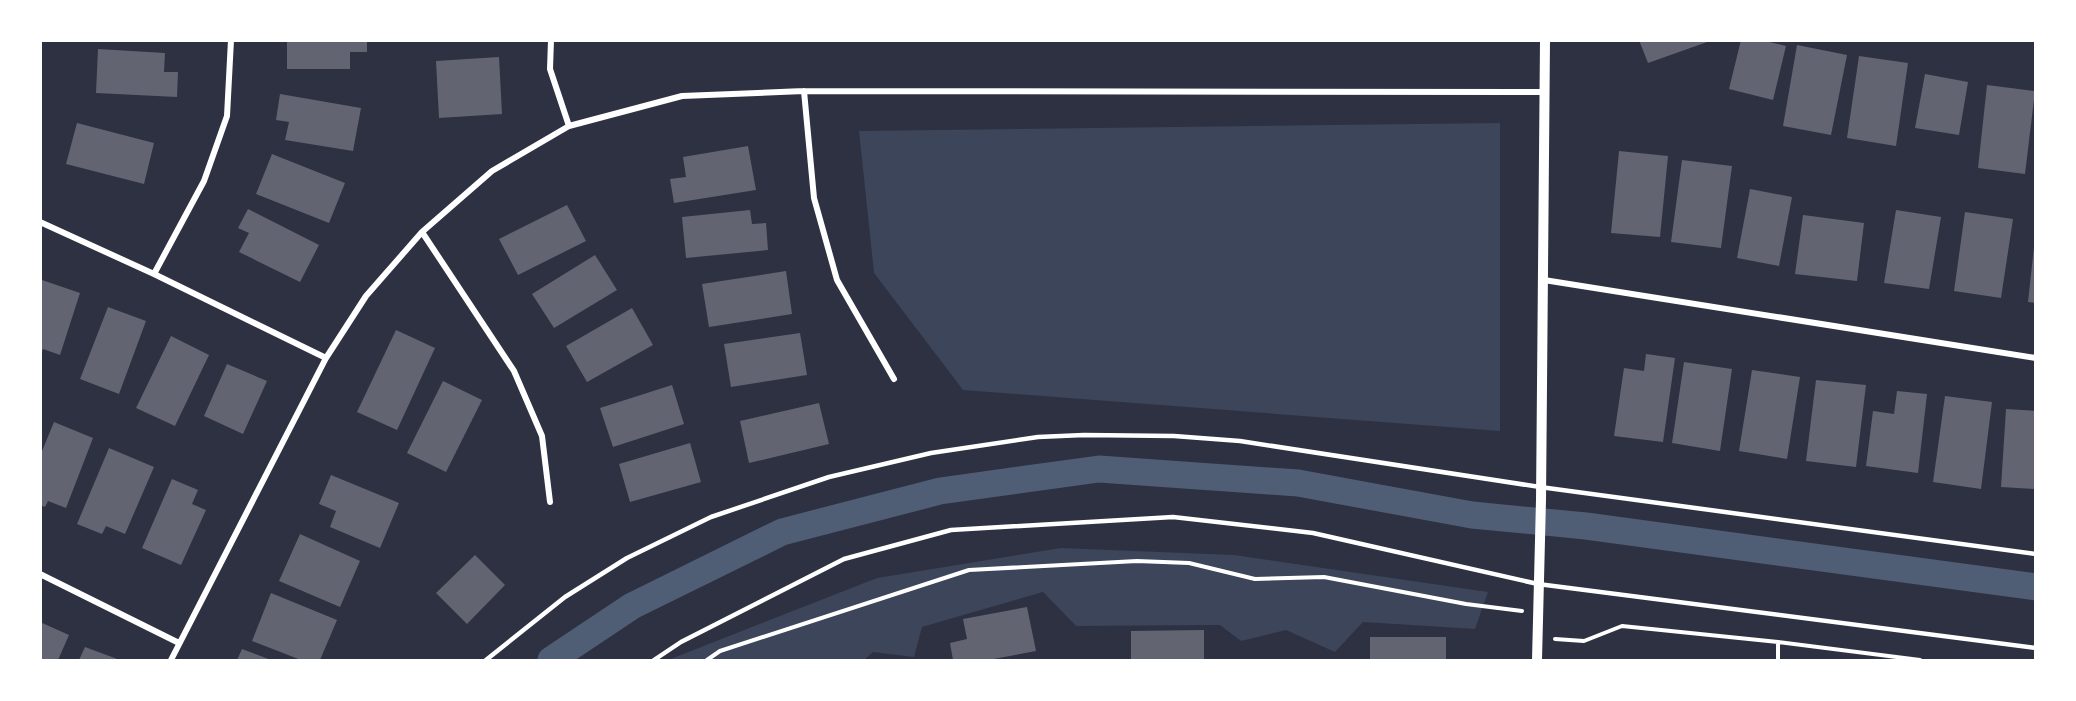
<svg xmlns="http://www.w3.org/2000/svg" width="2076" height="701" viewBox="0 0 2076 701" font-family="'Noto Serif',serif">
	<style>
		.green { fill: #3c4559 }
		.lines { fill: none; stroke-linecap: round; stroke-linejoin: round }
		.canal { stroke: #4f5d75; stroke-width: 27 }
		.building { fill: #626471 }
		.path { stroke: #fff; stroke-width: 4 }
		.service { stroke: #fff; stroke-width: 4.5 }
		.minor { stroke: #fff; stroke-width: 6 }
		.tertiary { stroke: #fff; stroke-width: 10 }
	</style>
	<rect width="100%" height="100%" fill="#2d3142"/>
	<path class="green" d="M 1500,123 L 1500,431 L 963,390 L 874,273 L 859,131 Z
		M 1061,548 L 1234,555 L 1488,592 L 1475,629 L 1363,622 L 1335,652 L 1286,630 L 1241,641 L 1220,625 L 1076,626 L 1043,592 L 922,627 L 914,657 L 873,652 L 864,660 L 668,660 L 877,578 Z"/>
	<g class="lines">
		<path class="canal" d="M 551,660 L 632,606 L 782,532 L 940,491 L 1099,469 L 1298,483 L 1472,515 L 1586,526 L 2036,587"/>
	</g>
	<path class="building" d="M 287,40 L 367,40 L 367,52 L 350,52 L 350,69 L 287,69 Z
		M 1639,40 L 1710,40 L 1710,41 L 1648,63 Z
		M 1741,40 L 1761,40 L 1786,46 L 1773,100 L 1729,89 Z
		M 1797,45 L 1847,55 L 1831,135 L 1783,126 Z
		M 98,49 L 165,53 L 164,72 L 178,72 L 177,97 L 96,93 Z
		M 1859,56 L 1908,63 L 1896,146 L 1847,138 Z
		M 499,57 L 502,114 L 439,118 L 436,61 Z
		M 1925,74 L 1968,82 L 1959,135 L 1915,128 Z
		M 1987,85 L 2035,91 L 2025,174 L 1978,168 Z
		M 280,94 L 361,108 L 353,151 L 285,140 L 289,122 L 276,120 Z
		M 77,123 L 154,143 L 144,184 L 66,164 Z
		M 748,146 L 756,190 L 674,203 L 670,179 L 686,177 L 683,157 Z
		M 1619,151 L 1668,156 L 1660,237 L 1611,233 Z
		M 272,154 L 345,183 L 329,223 L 256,194 Z
		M 1682,160 L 1732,166 L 1721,248 L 1671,242 Z
		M 1750,189 L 1792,197 L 1779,266 L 1737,258 Z
		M 567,205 L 586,241 L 518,275 L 499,239 Z
		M 248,209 L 319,245 L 300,282 L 239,252 L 249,233 L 238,228 Z
		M 750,210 L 752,224 L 766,223 L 768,250 L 686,258 L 682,217 Z
		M 1896,210 L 1941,217 L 1929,289 L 1884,283 Z
		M 1965,212 L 2013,219 L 2001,298 L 1954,291 Z
		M 1803,215 L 1864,223 L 1857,281 L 1795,274 Z
		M 2034,247 L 2036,248 L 2036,303 L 2028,302 Z
		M 595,255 L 617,290 L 554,328 L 532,294 Z
		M 786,271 L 792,314 L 709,327 L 702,284 Z
		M 42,280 L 80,293 L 60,355 L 43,349 L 40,355 Z
		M 108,307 L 146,321 L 119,394 L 80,379 Z
		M 632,308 L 653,345 L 587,382 L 566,346 Z
		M 396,330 L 435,348 L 397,430 L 357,412 Z
		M 800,333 L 807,375 L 731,387 L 724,344 Z
		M 171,336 L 209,355 L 175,426 L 136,408 Z
		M 1646,354 L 1675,358 L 1663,442 L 1614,436 L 1624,368 L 1644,371 Z
		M 1684,362 L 1732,369 L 1720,451 L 1672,443 Z
		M 227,364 L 267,381 L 243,434 L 204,416 Z
		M 1752,370 L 1800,377 L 1787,459 L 1739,451 Z
		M 1816,380 L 1866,385 L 1856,467 L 1806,461 Z
		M 443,381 L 482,400 L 446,472 L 407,453 Z
		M 672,385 L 684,424 L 613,447 L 600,408 Z
		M 1897,391 L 1927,394 L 1918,473 L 1866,466 L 1873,411 L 1894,414 Z
		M 1945,396 L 1992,402 L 1981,489 L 1933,482 Z
		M 819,403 L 829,444 L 749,463 L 740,421 Z
		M 2006,409 L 2036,411 L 2036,489 L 2001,487 Z
		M 54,422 L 93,438 L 66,508 L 48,501 L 45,507 L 40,505 L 40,456 Z
		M 690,443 L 701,482 L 630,502 L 619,464 Z
		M 109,448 L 154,467 L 125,534 L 106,526 L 102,534 L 77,524 Z
		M 331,475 L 399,503 L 380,548 L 330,527 L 336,511 L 319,504 Z
		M 172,479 L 198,490 L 192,504 L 206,510 L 181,565 L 142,548 Z
		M 300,534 L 360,561 L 340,607 L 279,581 Z
		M 475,555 L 505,585 L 467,624 L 436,593 Z
		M 271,593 L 337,620 L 320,660 L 301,660 L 252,641 Z
		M 1027,607 L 1036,651 L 988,660 L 953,660 L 950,643 L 967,639 L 963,619 Z
		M 40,622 L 69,635 L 58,660 L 40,660 Z
		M 1204,630 L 1204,660 L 1131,660 L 1131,631 Z
		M 1370,637 L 1446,637 L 1446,660 L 1370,660 Z
		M 85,647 L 120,660 L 79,660 Z
		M 242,649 L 271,660 L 237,660 Z"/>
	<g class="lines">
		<path class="path" d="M 1555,639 L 1584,641 L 1622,626 L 1778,642 L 1778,660
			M 1778,642 L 1920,660
			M 707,660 L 720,651 L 969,570 L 1137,561 L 1189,563 L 1255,579 L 1324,577 L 1466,604 L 1522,611"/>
		<path class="service" d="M 486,660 L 565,597 L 627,558 L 711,517 L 829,477 L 931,453 L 1038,437 L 1084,435 L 1174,436 L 1240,441 L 1540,487 L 2036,554
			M 654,660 L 681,642 L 844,559 L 951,530 L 1173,517 L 1313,533 L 1538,584 L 2036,648"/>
		<path class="minor" d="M 551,40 L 550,69 L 569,126
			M 804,91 L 814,198 L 837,280 L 894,379
			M 40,222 L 154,274 L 326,358
			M 422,232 L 514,371 L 542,436 L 550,502
			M 154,274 L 204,181 L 227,116 L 231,40
			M 1544,280 L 2036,358
			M 40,574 L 179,643
			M 171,660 L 326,358 L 366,296 L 422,232 L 492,171 L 569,126 L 682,96 L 804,91 L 1545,92"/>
		<path class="tertiary" d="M 1537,660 L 1541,500 L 1545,40"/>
	</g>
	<rect width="2076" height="701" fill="none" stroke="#ffffff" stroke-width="84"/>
</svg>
